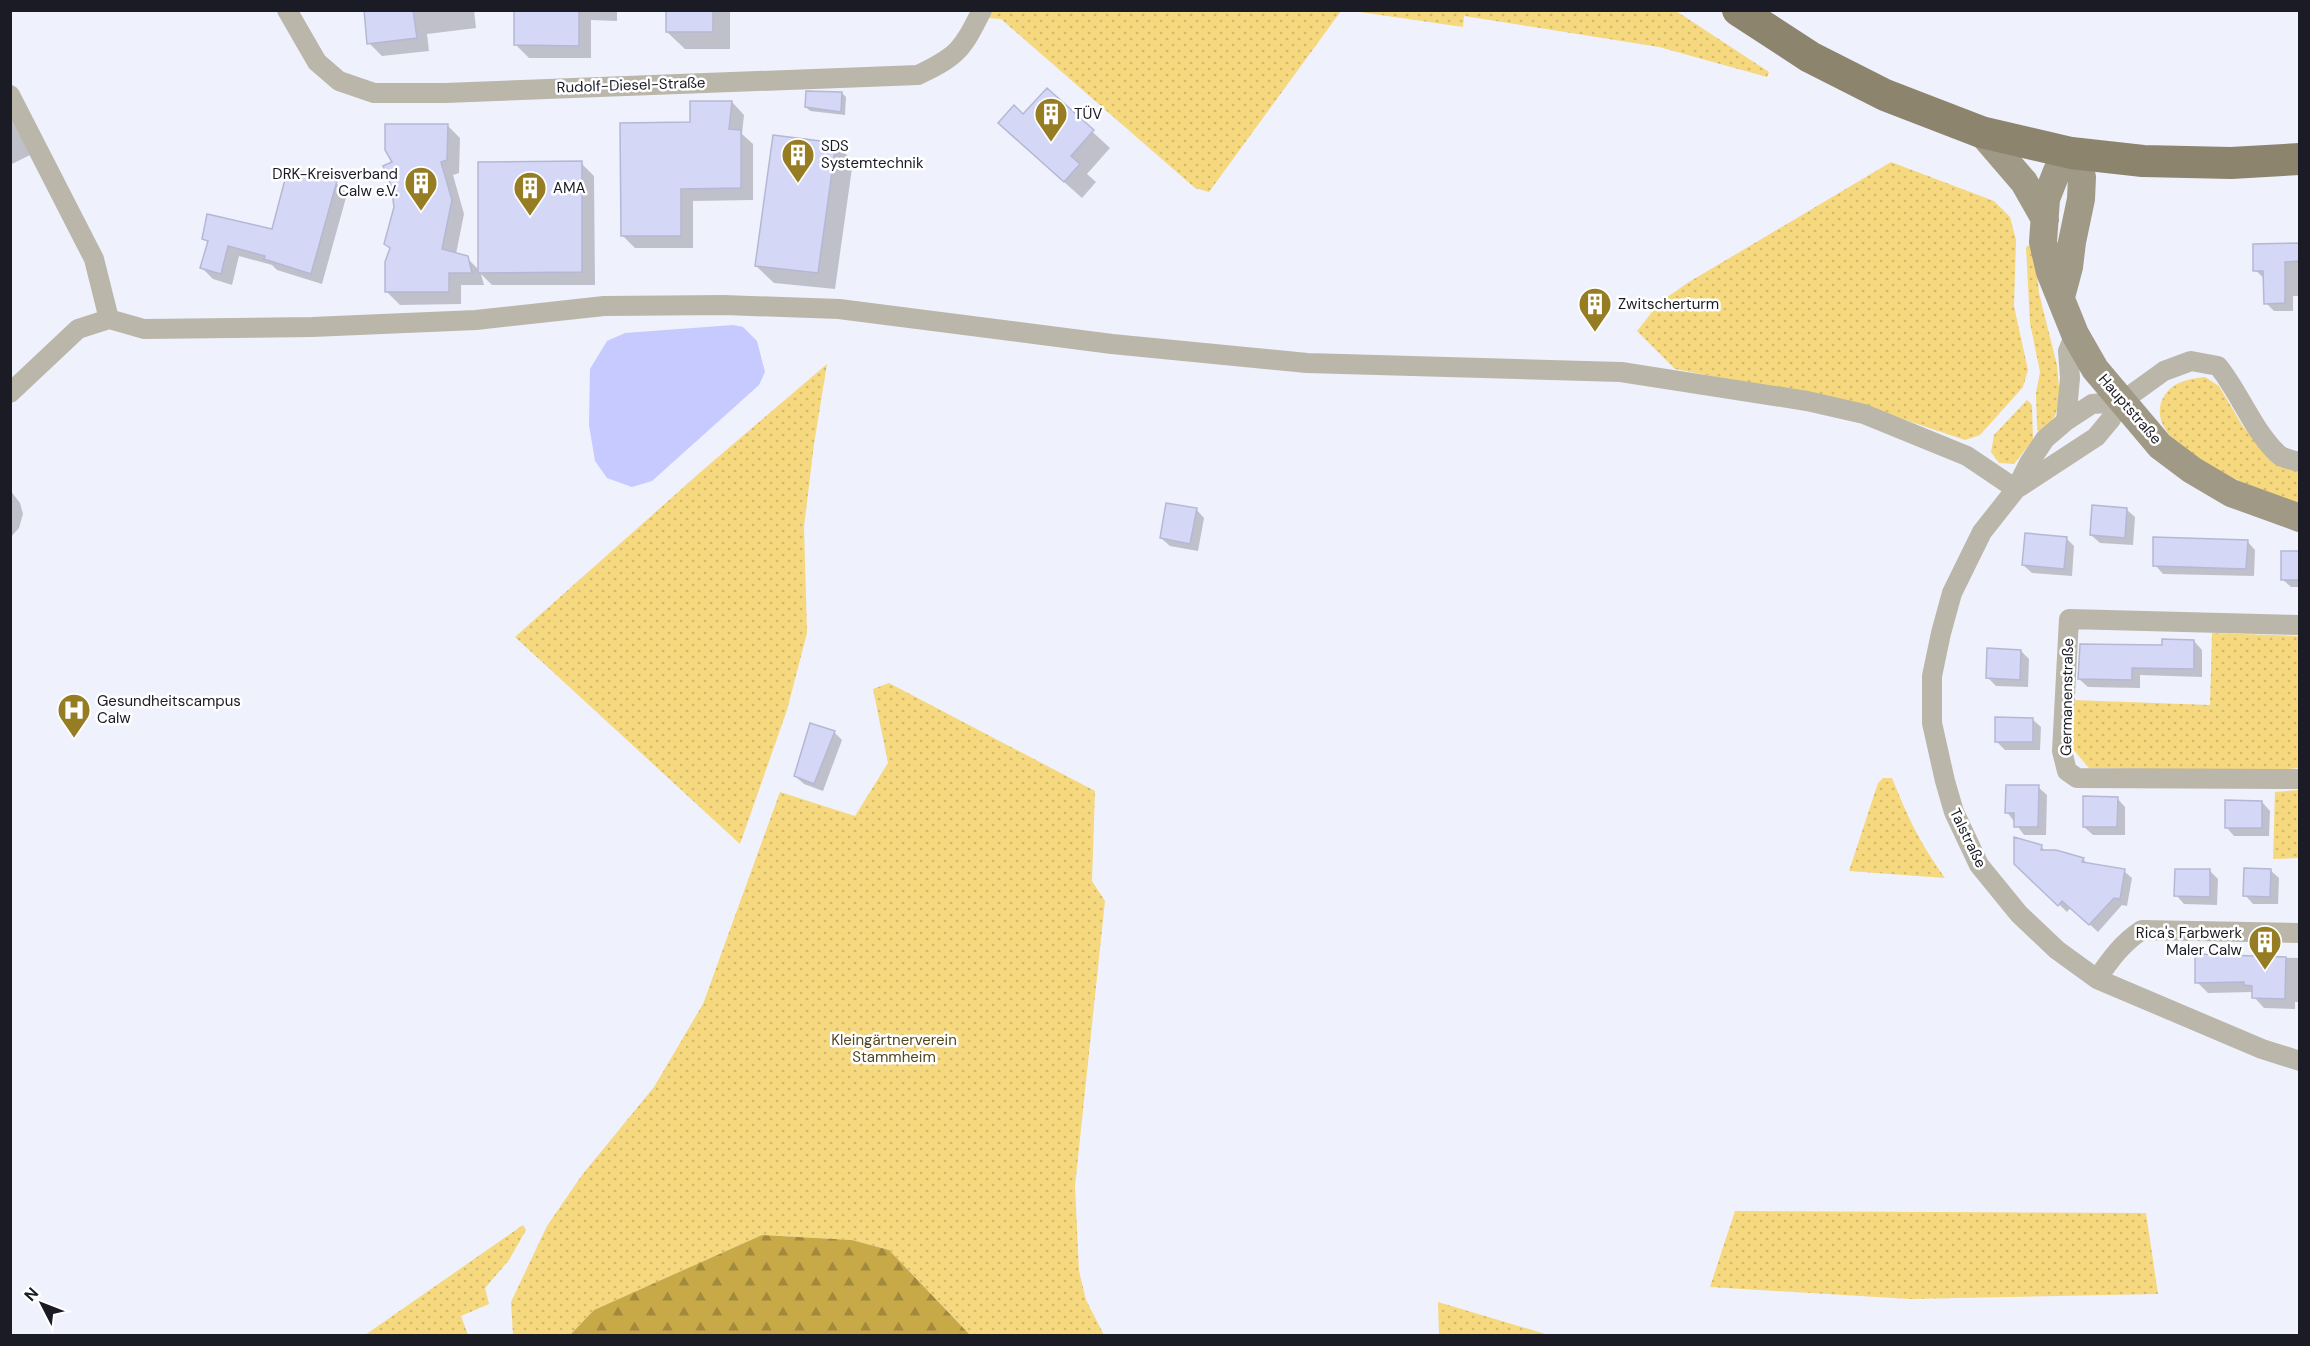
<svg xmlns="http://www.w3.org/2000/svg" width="2310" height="1346" viewBox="0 0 2310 1346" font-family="'DM Sans',sans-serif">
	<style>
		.grass { fill: url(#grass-dots) }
		.forest { fill: url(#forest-firs) }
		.water { fill: #c6caff }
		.shadow { fill: #0003 }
		.building { fill: #d4d7f5; stroke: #b5b8d4; stroke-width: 1.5 }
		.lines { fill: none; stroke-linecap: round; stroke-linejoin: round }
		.street { stroke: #bab6aa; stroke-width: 20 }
		.secondary { stroke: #9f9986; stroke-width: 28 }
		.primary { stroke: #8c846d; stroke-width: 32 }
		.labels { text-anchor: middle; stroke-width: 5; stroke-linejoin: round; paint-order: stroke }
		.street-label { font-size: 15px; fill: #1a1b25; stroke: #fff }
		.poi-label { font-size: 15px; fill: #1a1b25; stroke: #fff; text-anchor: start }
		.park-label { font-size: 15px; fill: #54471e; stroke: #fff }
	</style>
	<defs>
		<pattern id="grass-dots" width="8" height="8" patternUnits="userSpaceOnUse" patternTransform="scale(1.5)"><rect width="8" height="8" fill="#f6d87e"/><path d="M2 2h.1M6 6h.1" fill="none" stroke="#d2b96d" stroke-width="1.8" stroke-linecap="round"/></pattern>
		<pattern id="forest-firs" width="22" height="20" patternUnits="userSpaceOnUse" patternTransform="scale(1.5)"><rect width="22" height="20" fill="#c8a947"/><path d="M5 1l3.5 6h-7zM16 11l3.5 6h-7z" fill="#a2893b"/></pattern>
	</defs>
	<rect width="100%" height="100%" fill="#eff1fd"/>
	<path class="grass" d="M 989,10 L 1341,11 L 1209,192 L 1195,188 L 1001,19 L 988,18 Z
		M 1353,11 L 1676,11 L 1769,72 L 1767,77 L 1659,47 L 1464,16 L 1463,27 Z
		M 1891,162 L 1994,201 L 2010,217 L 2016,240 L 2014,306 L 2028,370 L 2023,387 L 1980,435 L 1965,440 L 1864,406 L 1675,369 L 1637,331 L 1660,302 L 1689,282 Z
		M 2029,245 L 2035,250 L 2039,293 L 2057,365 L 2060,399 L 2055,416 L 2042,433 L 2038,431 L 2037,426 L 2036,393 L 2040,372 L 2030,323 L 2026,247 Z
		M 827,364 L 814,444 L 804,527 L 807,633 L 787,710 L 740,844 L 515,637 L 704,469 Z
		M 2205,377 L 2219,386 L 2242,425 L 2272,462 L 2299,472 L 2299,504 C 2266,493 2146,451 2161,403 C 2168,383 2186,379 2205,377 Z
		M 2027,400 L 2032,405 L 2033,440 L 2014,464 L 1999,463 L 1991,452 L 1994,435 Z
		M 2212,633 L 2299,636 L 2299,768 L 2266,771 L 2089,768 L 2072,748 L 2073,700 L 2210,705 Z
		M 889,683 L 1095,791 L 1092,881 L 1105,901 L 1075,1186 L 1079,1271 L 1086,1300 L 1104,1335 L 970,1335 L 889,1250 L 852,1240 L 762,1235 L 594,1310 L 570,1335 L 513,1335 L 511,1302 L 547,1226 L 582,1175 L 654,1087 L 703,1004 L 780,792 L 855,816 L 888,763 L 873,689 Z
		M 1883,778 L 1892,778 C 1908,818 1920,843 1945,878 L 1849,871 L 1878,783 Z
		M 2299,790 L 2299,858 L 2273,859 L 2275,792 Z
		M 1735,1211 L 2146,1213 L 2158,1294 L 1910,1299 L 1710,1287 Z
		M 523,1225 L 526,1230 L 509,1260 L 485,1288 L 489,1304 L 461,1316 L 468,1335 L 365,1335 Z
		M 1438,1302 L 1549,1335 L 1439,1335 Z"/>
	<path class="forest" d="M 762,1235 L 852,1240 L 889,1250 L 970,1335 L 570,1335 L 594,1310 Z"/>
	<path class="water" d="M 733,325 L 743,327 L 757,341 L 765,372 L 759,385 L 652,481 L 632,487 L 607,478 L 595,461 L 589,425 L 590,369 L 607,341 L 625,333 Z"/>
	<path class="shadow" d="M 365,10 L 474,10 L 476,28 L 427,34 L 429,51 L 382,56 L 369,43 Z
		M 516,10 L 617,10 L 617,21 L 591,20 L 591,58 L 529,58 L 516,45 Z
		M 668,10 L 730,10 L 730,49 L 685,49 L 667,32 Z
		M 1047,90 L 1110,148 L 1087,174 L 1096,182 L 1082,198 L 1017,140 L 1024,116 Z
		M 842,93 L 846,97 L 845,115 L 810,111 L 806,107 Z
		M 732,102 L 744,115 L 742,134 L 753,144 L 753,200 L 693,201 L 693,248 L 635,248 L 622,235 L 692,124 Z
		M 10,117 L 30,155 L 10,165 Z
		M 448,126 L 460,138 L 459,173 L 453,175 L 464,214 L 456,254 L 467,258 L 479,270 L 581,163 L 594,176 L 595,285 L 492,285 L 481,274 L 484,285 L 461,285 L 461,304 L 400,305 L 387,292 L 391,249 L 386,244 Z
		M 835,144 L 853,161 L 835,289 L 774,283 L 756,266 Z
		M 336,183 L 347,194 L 322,284 L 277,270 L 272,265 L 239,256 L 232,285 L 213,279 L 202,268 L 209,244 L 204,238 L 273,231 Z
		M 2300,245 L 2300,296 L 2293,296 L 2293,311 L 2274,311 L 2266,303 L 2265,279 L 2255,270 Z
		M 10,490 L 20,503 L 23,514 L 19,528 L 10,538 Z
		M 1196,509 L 1204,518 L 1198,551 L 1170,546 L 1161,538 Z
		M 2126,509 L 2135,517 L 2133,545 L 2100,543 L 2091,535 Z
		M 2066,538 L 2074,546 L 2072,576 L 2032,573 L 2023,565 Z
		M 2247,541 L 2255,550 L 2254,576 L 2163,574 L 2155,565 Z
		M 2300,553 L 2300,587 L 2291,587 L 2282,579 Z
		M 2194,641 L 2202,650 L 2202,677 L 2140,675 L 2140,688 L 2088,687 L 2079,679 L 2163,647 Z
		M 2021,651 L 2029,659 L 2028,687 L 1996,686 L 1988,678 Z
		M 2032,719 L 2041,727 L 2040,750 L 2005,750 L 1997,742 Z
		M 834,732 L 842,740 L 823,791 L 804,784 L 795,776 Z
		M 2038,787 L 2047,795 L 2046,835 L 2024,835 L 2007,812 Z
		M 2117,798 L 2125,807 L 2125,835 L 2093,835 L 2084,827 Z
		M 2262,802 L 2270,811 L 2269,836 L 2234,836 L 2226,827 Z
		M 2041,846 L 2045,851 L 2083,859 L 2088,864 L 2124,871 L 2132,878 L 2127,906 L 2122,905 L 2098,932 L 2071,907 L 2067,912 L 2015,863 Z
		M 2270,870 L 2279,878 L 2278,904 L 2253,904 L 2245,895 Z
		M 2210,871 L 2218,879 L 2217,905 L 2184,904 L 2176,895 Z
		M 2197,956 L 2300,958 L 2300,1002 L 2295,1002 L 2295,1009 L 2264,1008 L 2254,997 L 2254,992 L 2208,993 L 2197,982 Z"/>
	<path class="building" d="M 364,10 L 413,10 L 417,38 L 367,44 Z
		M 514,10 L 579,10 L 579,46 L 514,45 Z
		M 666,10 L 713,10 L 713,32 L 666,32 Z
		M 1047,88 L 1094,130 L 1071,156 L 1080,164 L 1064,182 L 998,123 L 1014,105 L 1023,114 Z
		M 806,91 L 842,92 L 841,112 L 805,107 Z
		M 690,101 L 732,101 L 729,129 L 741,130 L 741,188 L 681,189 L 681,236 L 621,236 L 620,123 L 690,122 Z
		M 385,124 L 448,124 L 447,160 L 441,162 L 452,200 L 442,249 L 468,256 L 472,273 L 449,273 L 449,292 L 385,292 L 385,262 L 390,248 L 384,244 L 394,207 L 391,186 L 383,166 L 392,162 L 385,150 Z
		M 773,135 L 836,143 L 818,273 L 755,266 Z
		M 582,161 L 582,272 L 478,273 L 478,162 Z
		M 288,168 L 337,181 L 311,274 L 264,259 L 265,256 L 228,246 L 221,274 L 200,268 L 208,241 L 202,239 L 207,214 L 272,229 Z
		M 2300,243 L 2300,261 L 2285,262 L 2285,303 L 2264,304 L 2263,271 L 2253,271 L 2253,244 Z
		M 1166,503 L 1197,508 L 1190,544 L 1160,538 Z
		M 2092,505 L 2127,508 L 2125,538 L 2090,535 Z
		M 2025,533 L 2067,537 L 2064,569 L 2022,565 Z
		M 2153,537 L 2248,540 L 2246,569 L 2153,566 Z
		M 2281,551 L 2300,551 L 2300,580 L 2281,580 Z
		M 2162,639 L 2194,640 L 2194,669 L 2132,668 L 2132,680 L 2078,679 L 2080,644 L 2162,645 Z
		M 1987,648 L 2021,650 L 2020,680 L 1986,678 Z
		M 1995,717 L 2033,718 L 2033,742 L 1995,742 Z
		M 810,723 L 835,731 L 814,784 L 794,776 Z
		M 2006,785 L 2039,785 L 2038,827 L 2014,827 L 2014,813 L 2005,813 Z
		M 2083,796 L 2118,797 L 2117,827 L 2083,827 Z
		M 2225,800 L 2262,801 L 2262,828 L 2225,828 Z
		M 2014,837 L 2042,845 L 2041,850 L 2056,850 L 2084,858 L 2082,862 L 2125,869 L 2120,899 L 2114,898 L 2089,925 L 2062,901 L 2058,906 L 2014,864 Z
		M 2244,868 L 2271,869 L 2270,897 L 2243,896 Z
		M 2175,869 L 2210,869 L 2210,897 L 2174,896 Z
		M 2195,954 L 2286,957 L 2285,999 L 2252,998 L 2252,986 L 2244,985 L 2244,982 L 2195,983 Z"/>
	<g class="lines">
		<path class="street" d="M 287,10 L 317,62 L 339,81 L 374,93 L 445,93 L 918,75 C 958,56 962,50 982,10
			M 10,95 L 94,259 L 109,319
			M 10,393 L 78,329 L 109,319 L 144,329 L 312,327 L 476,320 L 604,306 L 724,305 L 839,309 L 1112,344 L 1307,363 L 1621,372 L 1807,401 L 1864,414 L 1967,456 L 2016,489
			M 2121,402 L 2092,404 L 2066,421 L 2045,439 L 2029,463 L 2016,489 L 1982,532 L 1952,593 L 1941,633 L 1932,676 L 1932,723 L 1945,781 L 1954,812 L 1979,865 L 2019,914 L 2057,950 L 2097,979 L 2262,1049 L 2300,1061
			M 2066,421 L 2070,378 L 2068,351 L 2075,334
			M 2018,488 L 2096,437 L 2111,419 L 2121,402 L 2164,371 L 2191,361 L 2218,366 C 2240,393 2252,429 2278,454 C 2283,459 2293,460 2300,462
			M 2300,625 L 2069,619 L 2062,751 L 2067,771 L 2077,778 L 2300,779
			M 2097,979 C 2110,960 2122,943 2142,930 L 2300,933"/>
		<path class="secondary" d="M 1981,132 L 2024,182 L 2045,219
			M 2061,297 L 2069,267 L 2072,242 L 2081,199 L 2082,177 L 2071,153 L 2057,171 L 2046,199 L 2043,242 L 2050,272 L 2075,334 L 2095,369 L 2160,446 L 2192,470 L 2231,493 L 2300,518"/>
		<path class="primary" d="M 1738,10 L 1810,57 L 1885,95 L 1981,132 L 2071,153 L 2143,161 L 2231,163 L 2300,159"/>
	</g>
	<defs>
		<g id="building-pin" transform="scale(1.725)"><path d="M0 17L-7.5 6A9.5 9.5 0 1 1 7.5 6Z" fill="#967c23" stroke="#fff"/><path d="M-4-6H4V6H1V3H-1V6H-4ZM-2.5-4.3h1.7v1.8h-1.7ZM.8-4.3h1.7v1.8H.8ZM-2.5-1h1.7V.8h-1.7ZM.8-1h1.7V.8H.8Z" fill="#fff"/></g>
		<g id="hospital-pin" transform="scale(1.725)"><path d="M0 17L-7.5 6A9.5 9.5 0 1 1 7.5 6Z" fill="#967c23" stroke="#fff"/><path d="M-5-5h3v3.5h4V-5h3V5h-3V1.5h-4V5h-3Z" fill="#fff"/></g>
	</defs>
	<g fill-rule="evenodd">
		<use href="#building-pin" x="1051" y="114"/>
		<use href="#building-pin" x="798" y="155"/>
		<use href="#building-pin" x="421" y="183"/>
		<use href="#building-pin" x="530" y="188"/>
		<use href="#building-pin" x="1595" y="304"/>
		<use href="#hospital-pin" x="74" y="710"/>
		<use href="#building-pin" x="2265" y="942"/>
	</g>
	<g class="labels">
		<g class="street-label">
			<text transform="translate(631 85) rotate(-2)" y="5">Rudolf-Diesel-Straße</text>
			<text transform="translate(2130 409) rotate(49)" y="5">Hauptstraße</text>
			<text transform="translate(2067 697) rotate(-89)" y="5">Germanenstraße</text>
			<text transform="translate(1968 838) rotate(64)" y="5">Talstraße</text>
		</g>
		<g class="poi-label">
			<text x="1074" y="119">TÜV</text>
			<text x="821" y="151">SDS<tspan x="821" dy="17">Systemtechnik</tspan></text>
			<text x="398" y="179" text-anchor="end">DRK-Kreisverband<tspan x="398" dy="17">Calw e.V.</tspan></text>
			<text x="553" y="193">AMA</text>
			<text x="1618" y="309">Zwitscherturm</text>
			<text x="97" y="706">Gesundheitscampus<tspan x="97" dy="17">Calw</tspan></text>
			<text x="2242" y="938" text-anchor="end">Rica's Farbwerk<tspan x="2242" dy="17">Maler Calw</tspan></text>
		</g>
		<g class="park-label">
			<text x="894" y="1045">Kleingärtnerverein<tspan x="894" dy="17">Stammheim</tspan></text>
		</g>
	</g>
	<rect width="2310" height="1346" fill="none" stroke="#1a1b25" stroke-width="24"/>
	<g transform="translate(42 1304) rotate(312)" stroke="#ffffff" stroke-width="4.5" paint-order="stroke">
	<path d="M0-4.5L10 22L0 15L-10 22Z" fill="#1a1b25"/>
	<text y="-9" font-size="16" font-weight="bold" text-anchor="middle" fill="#1a1b25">N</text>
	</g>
</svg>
